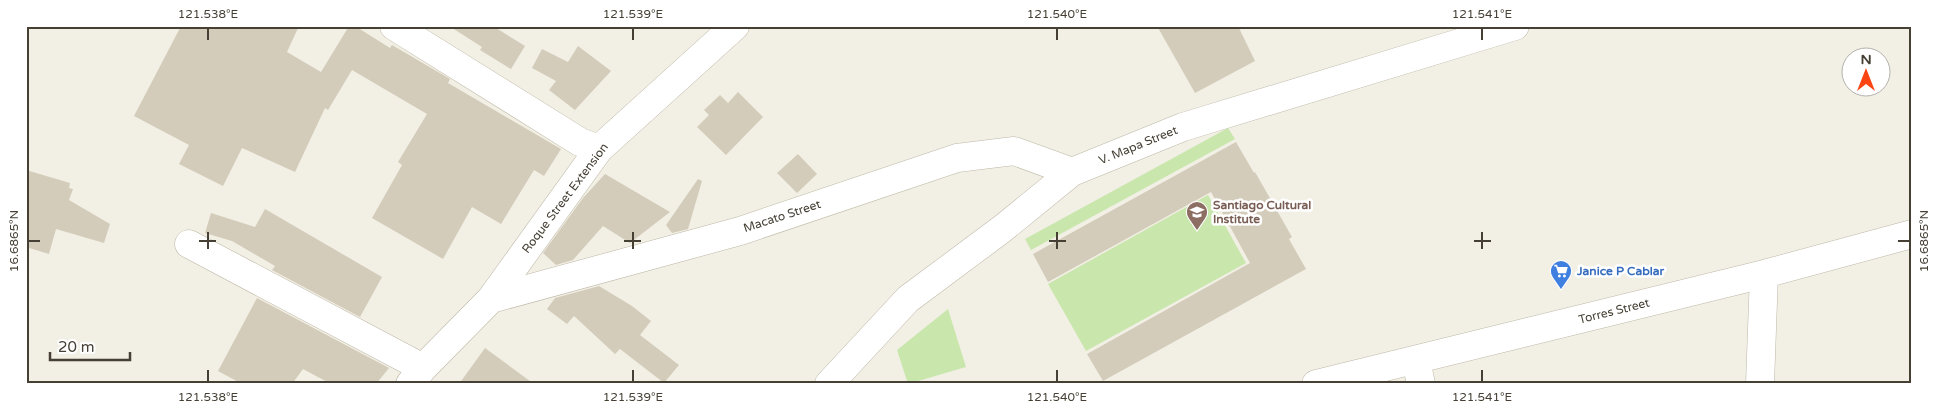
<svg xmlns="http://www.w3.org/2000/svg" width="1938" height="410" viewBox="0 0 1938 410" font-family="'Varela Round',sans-serif">
	<style>
		.green { fill: #c9e7ad }
		.building { fill: #d4ccba }
		.lines { fill: none; stroke-linecap: round; stroke-linejoin: round }
		.minor-casing { stroke: #beb8a7; stroke-width: 29 }
		.minor { stroke: #fff; stroke-width: 28 }
		.ticks { fill: none; stroke: #453f34; stroke-width: 2 }
		.labels { text-anchor: middle; stroke-width: 5; stroke-linejoin: round; paint-order: stroke }
		.street-label { font-size: 12px; fill: #453f34; stroke: #fff }
		.education-label { font-size: 12px; font-weight: bold; fill: #785e54; stroke: #fff; text-anchor: start }
		.shop-label { font-size: 12px; font-weight: bold; fill: #366cbe; stroke: #fff; text-anchor: start }
		.neatline { fill: none; stroke: #453f34; stroke-width: 2 }
		.ticks-label { font-size: 12px; text-anchor: middle; fill: #453f34 }
	</style>
	<rect width="100%" height="100%" fill="#f2efe5"/>
	<path class="green" d="M 1228,128 L 1235,139 L 1031,250 L 1025,239 Z
		M 1208,195 L 1246,263 L 1086,351 L 1048,284 Z
		M 948,309 L 966,367 L 908,384 L 897,350 Z"/>
	<path class="building" d="M 181,26 L 299,26 L 287,52 L 321,72 L 349,26 L 355,26 L 390,48 L 392,45 L 450,79 L 448,83 L 561,149 L 544,176 L 534,170 L 501,224 L 472,207 L 443,259 L 372,218 L 402,165 L 398,162 L 427,114 L 352,70 L 328,110 L 325,108 L 295,172 L 242,148 L 223,186 L 179,164 L 189,145 L 134,116 Z
		M 449,26 L 493,26 L 525,46 L 511,69 L 480,50 L 482,47 Z
		M 1157,26 L 1238,26 L 1255,61 L 1195,93 Z
		M 578,46 L 611,71 L 575,110 L 549,90 L 556,81 L 532,68 L 542,49 L 568,62 Z
		M 738,92 L 763,117 L 726,155 L 697,127 L 709,115 L 704,110 L 720,95 L 728,103 Z
		M 1236,142 L 1254,173 L 1255,172 L 1292,237 L 1289,239 L 1306,269 L 1103,381 L 1087,354 L 1250,263 L 1211,192 L 1048,282 L 1033,254 Z
		M 798,154 L 817,174 L 797,193 L 777,173 Z
		M 26,170 L 70,183 L 69,188 L 73,189 L 69,200 L 110,224 L 104,243 L 56,229 L 49,254 L 26,247 Z
		M 605,174 L 670,212 L 630,243 L 603,226 L 573,260 L 556,265 L 543,253 L 583,198 Z
		M 698,179 L 702,181 L 688,229 L 672,233 L 666,225 Z
		M 265,209 L 382,277 L 360,317 L 272,270 L 275,266 L 232,241 L 205,233 L 211,213 L 255,227 Z
		M 599,286 L 632,306 L 651,321 L 640,335 L 679,365 L 664,383 L 620,349 L 615,354 L 574,316 L 567,324 L 547,309 L 555,298 Z
		M 257,298 L 389,368 L 376,384 L 331,384 L 303,369 L 292,384 L 242,384 L 218,371 Z
		M 485,348 L 534,384 L 459,384 Z"/>
	<g class="lines">
		<g class="minor-casing">
			<path id="minor" d="M 394,26 L 580,142 L 599,149
				M 189,244 L 423,368
				M 491,299 L 740,231 L 957,158 L 1014,151 L 1072,172
				M 1416,360 L 1421,384
				M 410,384 L 423,368 L 491,299 L 599,149 L 735,26
				M 829,384 L 908,299 L 1002,229 L 1072,172 L 1183,127 L 1515,26
				M 1316,384 L 1764,274 L 1912,234
				M 1760,384 L 1764,274"/>
		</g>
		<use href="#minor" class="minor"/>
	</g>
	<path class="ticks" d="M 208,28 L 208,40M 633,28 L 633,40M 1057,28 L 1057,40M 1482,28 L 1482,40M 208,232 L 208,249M 633,232 L 633,249M 1057,232 L 1057,249M 1482,232 L 1482,249M 28,241 L 40,241M 199,241 L 216,241M 624,241 L 641,241M 1049,241 L 1066,241M 1474,241 L 1491,241M 1898,241 L 1910,241M 208,370 L 208,382M 633,370 L 633,382M 1057,370 L 1057,382M 1482,370 L 1482,382"/>
	<defs>
		<g id="school-pin" transform="scale(1.125)"><path d="M0 17L-7.5 6A9.5 9.5 0 1 1 7.5 6Z" fill="#8d6e63" stroke="#fff"/><path d="M0-5L7-2L0 1L-7-2ZM-4 1L0 2.5L4 1V4Q0 6-4 4Z" fill="#fff"/></g>
		<g id="supermarket-pin" transform="scale(1.125)"><path d="M0 17L-7.5 6A9.5 9.5 0 1 1 7.5 6Z" fill="#3f7fe0" stroke="#fff"/><path d="M-6-5.5h2.5l.6 2H6L4.5 2H-2.5L-4.4-4H-6ZM-1.5 3.2a1.3 1.3 0 1 0 .1 0ZM3 3.2a1.3 1.3 0 1 0 .1 0Z" fill="#fff"/></g>
	</defs>
	<g fill-rule="evenodd">
		<use href="#school-pin" x="1197" y="212"/>
		<use href="#supermarket-pin" x="1561" y="271"/>
	</g>
	<g class="labels">
		<g class="street-label">
			<text transform="translate(1138 145) rotate(-22)" y="4">V. Mapa Street</text>
			<text transform="translate(565 198) rotate(-53)" y="4">Roque Street Extension</text>
			<text transform="translate(782 216) rotate(-18)" y="4">Macato Street</text>
			<text transform="translate(1614 311) rotate(-14)" y="4">Torres Street</text>
		</g>
		<g class="education-label">
			<text x="1213" y="209">Santiago Cultural<tspan x="1213" dy="14">Institute</tspan></text>
		</g>
		<g class="shop-label">
			<text x="1577" y="275">Janice P Cablar</text>
		</g>
	</g>
	<rect width="1938" height="410" fill="none" stroke="#ffffff" stroke-width="55"/>
	<g transform="translate(1866 72)"><circle r="24" fill="#ffffff" stroke="#b5b2ae"/>
	<path d="M0-4L9 19L0 12L-9 19Z" fill="#fb4513"/>
	<text y="-8" font-size="14" font-weight="bold" text-anchor="middle" fill="#453f34">N</text>
	</g>
	<path d="M50 352v8h80v-8" fill="none" stroke="#453f34" stroke-width="2.5"/>
	<text x="58" y="352" font-size="15" fill="#453f34" stroke="#ffffff" stroke-width="4" paint-order="stroke">20 m</text>
	<rect x="28" y="28" width="1882" height="354" class="neatline"/>
	<g class="ticks-label">
		<text x="208" y="18">121.538°E</text>
		<text x="633" y="18">121.539°E</text>
		<text x="1057" y="18">121.540°E</text>
		<text x="1482" y="18">121.541°E</text>
		<text transform="translate(14 241) rotate(-90)" y="4">16.6865°N</text>
		<text transform="translate(1924 241) rotate(-90)" y="4">16.6865°N</text>
		<text x="208" y="401">121.538°E</text>
		<text x="633" y="401">121.539°E</text>
		<text x="1057" y="401">121.540°E</text>
		<text x="1482" y="401">121.541°E</text>
	</g>
</svg>
